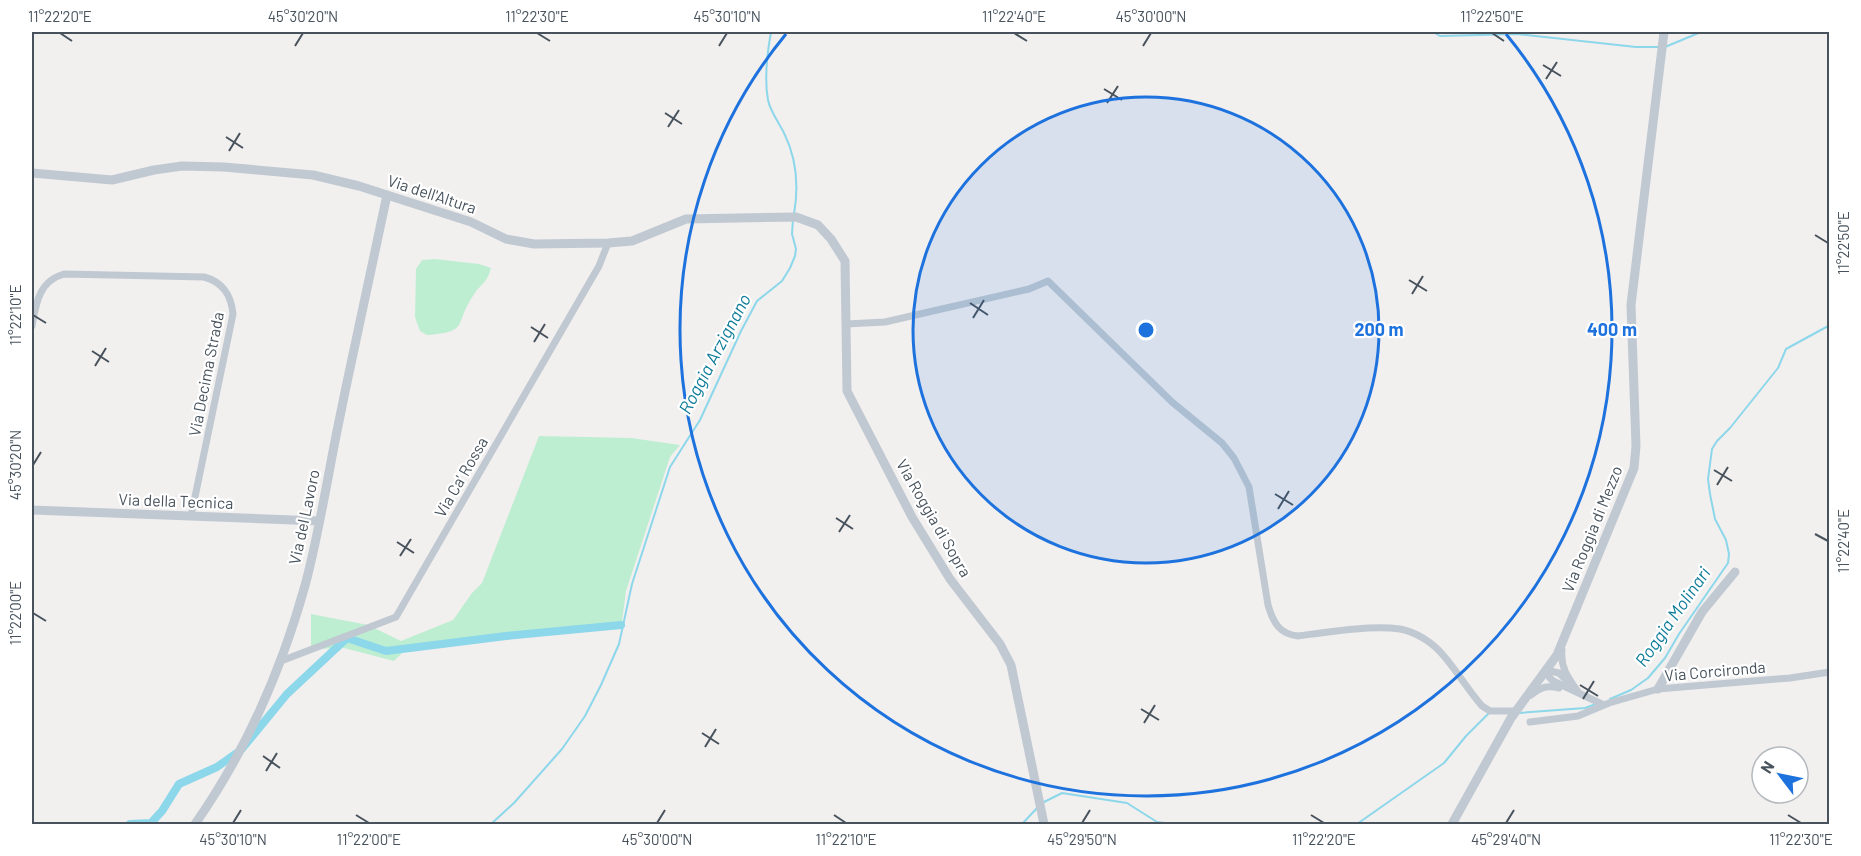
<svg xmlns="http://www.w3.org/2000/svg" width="1861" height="856" viewBox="0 0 1861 856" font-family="Barlow,sans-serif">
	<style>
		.green { fill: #beeed1 }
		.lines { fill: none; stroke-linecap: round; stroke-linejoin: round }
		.stream { stroke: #8cd7ea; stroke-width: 2 }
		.canal { stroke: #8cd7ea; stroke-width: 8 }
		.minor { stroke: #c0c9d1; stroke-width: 7 }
		.tertiary { stroke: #c0c9d1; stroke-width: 9 }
		.ticks { fill: none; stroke: #47525c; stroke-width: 2 }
		.ring { fill: none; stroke: #1d72de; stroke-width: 3 }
		.labels { text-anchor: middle; stroke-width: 4.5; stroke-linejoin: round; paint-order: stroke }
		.street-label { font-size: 16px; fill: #47525c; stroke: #fff }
		.water-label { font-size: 18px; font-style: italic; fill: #0f7c99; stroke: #fff }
		.centre { fill: #1d72de; stroke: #fff; stroke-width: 3 }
		.ring-label { font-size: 18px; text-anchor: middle; font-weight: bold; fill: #1d72de; stroke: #fff; stroke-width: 4.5; stroke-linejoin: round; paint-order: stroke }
		.neatline { fill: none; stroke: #47525c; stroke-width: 2 }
		.ticks-label { font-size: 15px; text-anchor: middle; fill: #47525c }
	</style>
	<rect width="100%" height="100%" fill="#f2efef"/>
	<path class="green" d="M 435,259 L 479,264 L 491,268 C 487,284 480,284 473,296 C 454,324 470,332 427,335 L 420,331 L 415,317 L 416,269 L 422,260 Z
		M 539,436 L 631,438 L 680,445 L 670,457 L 626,591 L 621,629 L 552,631 L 404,651 L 394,661 L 344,648 L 311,649 L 311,614 L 368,625 L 401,641 L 453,620 L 472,593 L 482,583 Z"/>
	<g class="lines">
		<path class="stream" d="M 771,32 C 767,54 764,78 768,100 C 770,111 779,123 784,133 C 797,159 799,185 794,214
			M 1433,32 L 1440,36 L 1517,34 L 1636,47 L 1659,47
			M 1665,47 L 1701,32
			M 1610,699 L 1631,690 L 1648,678 L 1665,658 L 1679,634 L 1728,563 L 1729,554 L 1726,540 L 1715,519 L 1710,494 L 1708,479 L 1712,449 L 1717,441 L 1730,428 L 1778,368 L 1786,349 L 1830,325
			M 1519,713 L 1585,708 L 1596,704
			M 1042,803 L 1062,793 L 1127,803 L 1157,822 L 1173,824
			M 491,824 L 514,803 L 562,749 L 585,716 L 601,685 L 619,644 L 632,584 L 670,467 L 700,420 L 741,331 L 757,301 L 782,281 L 790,268 L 795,256 L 796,249 L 792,234 L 793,219
			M 1022,824 L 1038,807
			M 1357,824 L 1444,763 L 1466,736 L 1489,713"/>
		<path class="canal" d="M 130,824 L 151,823 L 162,811 L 179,784 L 217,767 L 241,750 L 287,694 L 347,638 L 386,651 L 506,636 L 621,625"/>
		<path class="minor" d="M 846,324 L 885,322 L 1029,289 L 1048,281 L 1172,402 L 1222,443 L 1234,458 L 1249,487 L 1268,605 C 1273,622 1279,634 1298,636 C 1328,632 1370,625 1400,629 C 1416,632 1432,642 1443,655 C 1457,671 1468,690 1482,706 L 1490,711 L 1517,711
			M 32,326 C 36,303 39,281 64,274 L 204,277 C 223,282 231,295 233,314 L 191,516
			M 1562,650 C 1560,668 1569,679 1579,693
			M 281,661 L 396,617 L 599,266 L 608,243
			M 1546,670 L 1549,677 L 1553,681 L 1604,705
			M 1546,670 L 1559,673 L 1567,681
			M 1531,695 C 1541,687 1547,685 1559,688
			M 1530,722 L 1578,716 L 1609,703 L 1658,689 L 1790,678 L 1830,672"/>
		<path class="tertiary" d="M 32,173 L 112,180 L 154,170 L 182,166 L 224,167 L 313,175 L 359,186 L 471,222 L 506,239 L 534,244 L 608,243 L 632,241 L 686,219 L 796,217 L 818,225 L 831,239 L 845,261 L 847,391 L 912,517 L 950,579 L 1000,644 L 1011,665 L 1044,824
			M 32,510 L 319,521
			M 1658,689 L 1702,612 L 1735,572
			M 195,824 C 247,750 282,669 306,582 C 319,532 327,481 337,431 C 353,352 370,273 387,195
			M 1452,824 L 1511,718 L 1557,655 L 1634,468 L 1636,446 L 1631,305 L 1664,32"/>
	</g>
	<path class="ticks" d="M 60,33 L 72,41M 537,33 L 550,41M 1014,33 L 1027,41M 1492,33 L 1504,41M 295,46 L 303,33M 719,46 L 727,33M 1143,46 L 1151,33M 1543,65 L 1561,76M 1546,79 L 1557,62M 1104,89 L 1122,100M 1107,103 L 1118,86M 665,113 L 682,124M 668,127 L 679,110M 226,137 L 243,148M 229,151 L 240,133M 1815,235 L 1828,243M 1409,280 L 1427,291M 1412,294 L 1423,276M 970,303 L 988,315M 33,315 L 46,323M 973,318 L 984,300M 531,327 L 548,338M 534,342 L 545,324M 92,351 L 109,362M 95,366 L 106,348M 33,465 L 41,452M 1714,470 L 1732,481M 1717,485 L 1728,467M 1275,494 L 1293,505M 1278,509 L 1289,491M 836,518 L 853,529M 839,532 L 850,515M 1815,534 L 1828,541M 397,542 L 414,553M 400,556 L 411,539M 33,613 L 46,621M 1580,685 L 1598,696M 1583,699 L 1594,681M 1141,709 L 1159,720M 1144,723 L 1155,705M 702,733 L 719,744M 705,747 L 716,729M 263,756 L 280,768M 266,771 L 277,753M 356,815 L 369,823M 834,815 L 846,823M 1311,815 L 1324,823M 1788,815 L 1801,823M 233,823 L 241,810M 657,823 L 665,810M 1082,823 L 1090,810M 1506,823 L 1514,810"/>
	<circle cx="1146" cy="330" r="233" fill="#1d72de" fill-opacity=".12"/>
	<g class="ring">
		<circle cx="1146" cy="330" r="233"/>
		<path d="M1506 34A466 466 0 1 1 786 34"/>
	</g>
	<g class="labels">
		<g class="street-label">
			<text transform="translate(432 194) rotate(18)" y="6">Via dell'Altura</text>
			<text transform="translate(206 374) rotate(-79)" y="6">Via Decima Strada</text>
			<text transform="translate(461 477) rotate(-60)" y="6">Via Ca' Rossa</text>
			<text transform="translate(176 501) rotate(2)" y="6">Via della Tecnica</text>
			<text transform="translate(304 517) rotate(-78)" y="6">Via del Lavoro</text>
			<text transform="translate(934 518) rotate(60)" y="6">Via Roggia di Sopra</text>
			<text transform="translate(1592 529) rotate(-68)" y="6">Via Roggia di Mezzo</text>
			<text transform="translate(1715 671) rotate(-5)" y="6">Via Corcironda</text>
		</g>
		<g class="water-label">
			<text transform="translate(715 354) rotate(-62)" y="6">Roggia Arzignano</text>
			<text transform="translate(1673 617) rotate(-55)" y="6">Roggia Molinari</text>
		</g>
	</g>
	<circle cx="1146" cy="330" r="9" class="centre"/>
	<g class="ring-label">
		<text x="1379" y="336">200 m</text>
		<text x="1612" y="336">400 m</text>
	</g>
	<rect width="1861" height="856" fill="none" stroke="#ffffff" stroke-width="66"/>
	<g transform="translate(1780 775) rotate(302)"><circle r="28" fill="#ffffff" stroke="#b5babe" stroke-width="1.5"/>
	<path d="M0-4.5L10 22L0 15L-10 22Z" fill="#1d72de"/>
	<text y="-9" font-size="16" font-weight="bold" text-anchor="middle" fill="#47525c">N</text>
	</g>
	<rect x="33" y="33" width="1795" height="790" class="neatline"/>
	<g class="ticks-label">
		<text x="60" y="22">11°22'20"E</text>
		<text x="303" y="22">45°30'20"N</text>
		<text x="537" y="22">11°22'30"E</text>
		<text x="727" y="22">45°30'10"N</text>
		<text x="1014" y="22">11°22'40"E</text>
		<text x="1151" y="22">45°30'00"N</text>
		<text x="1492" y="22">11°22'50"E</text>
		<text transform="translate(1844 243) rotate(-90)" y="5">11°22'50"E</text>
		<text transform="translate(16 315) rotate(-90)" y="5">11°22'10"E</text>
		<text transform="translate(16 465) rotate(-90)" y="5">45°30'20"N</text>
		<text transform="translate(1844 541) rotate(-90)" y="5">11°22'40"E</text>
		<text transform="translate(16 613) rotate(-90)" y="5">11°22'00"E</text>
		<text x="233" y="845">45°30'10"N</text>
		<text x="369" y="845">11°22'00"E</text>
		<text x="657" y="845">45°30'00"N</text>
		<text x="846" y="845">11°22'10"E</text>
		<text x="1082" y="845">45°29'50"N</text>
		<text x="1324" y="845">11°22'20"E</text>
		<text x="1506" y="845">45°29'40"N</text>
		<text x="1801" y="845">11°22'30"E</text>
	</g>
</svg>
